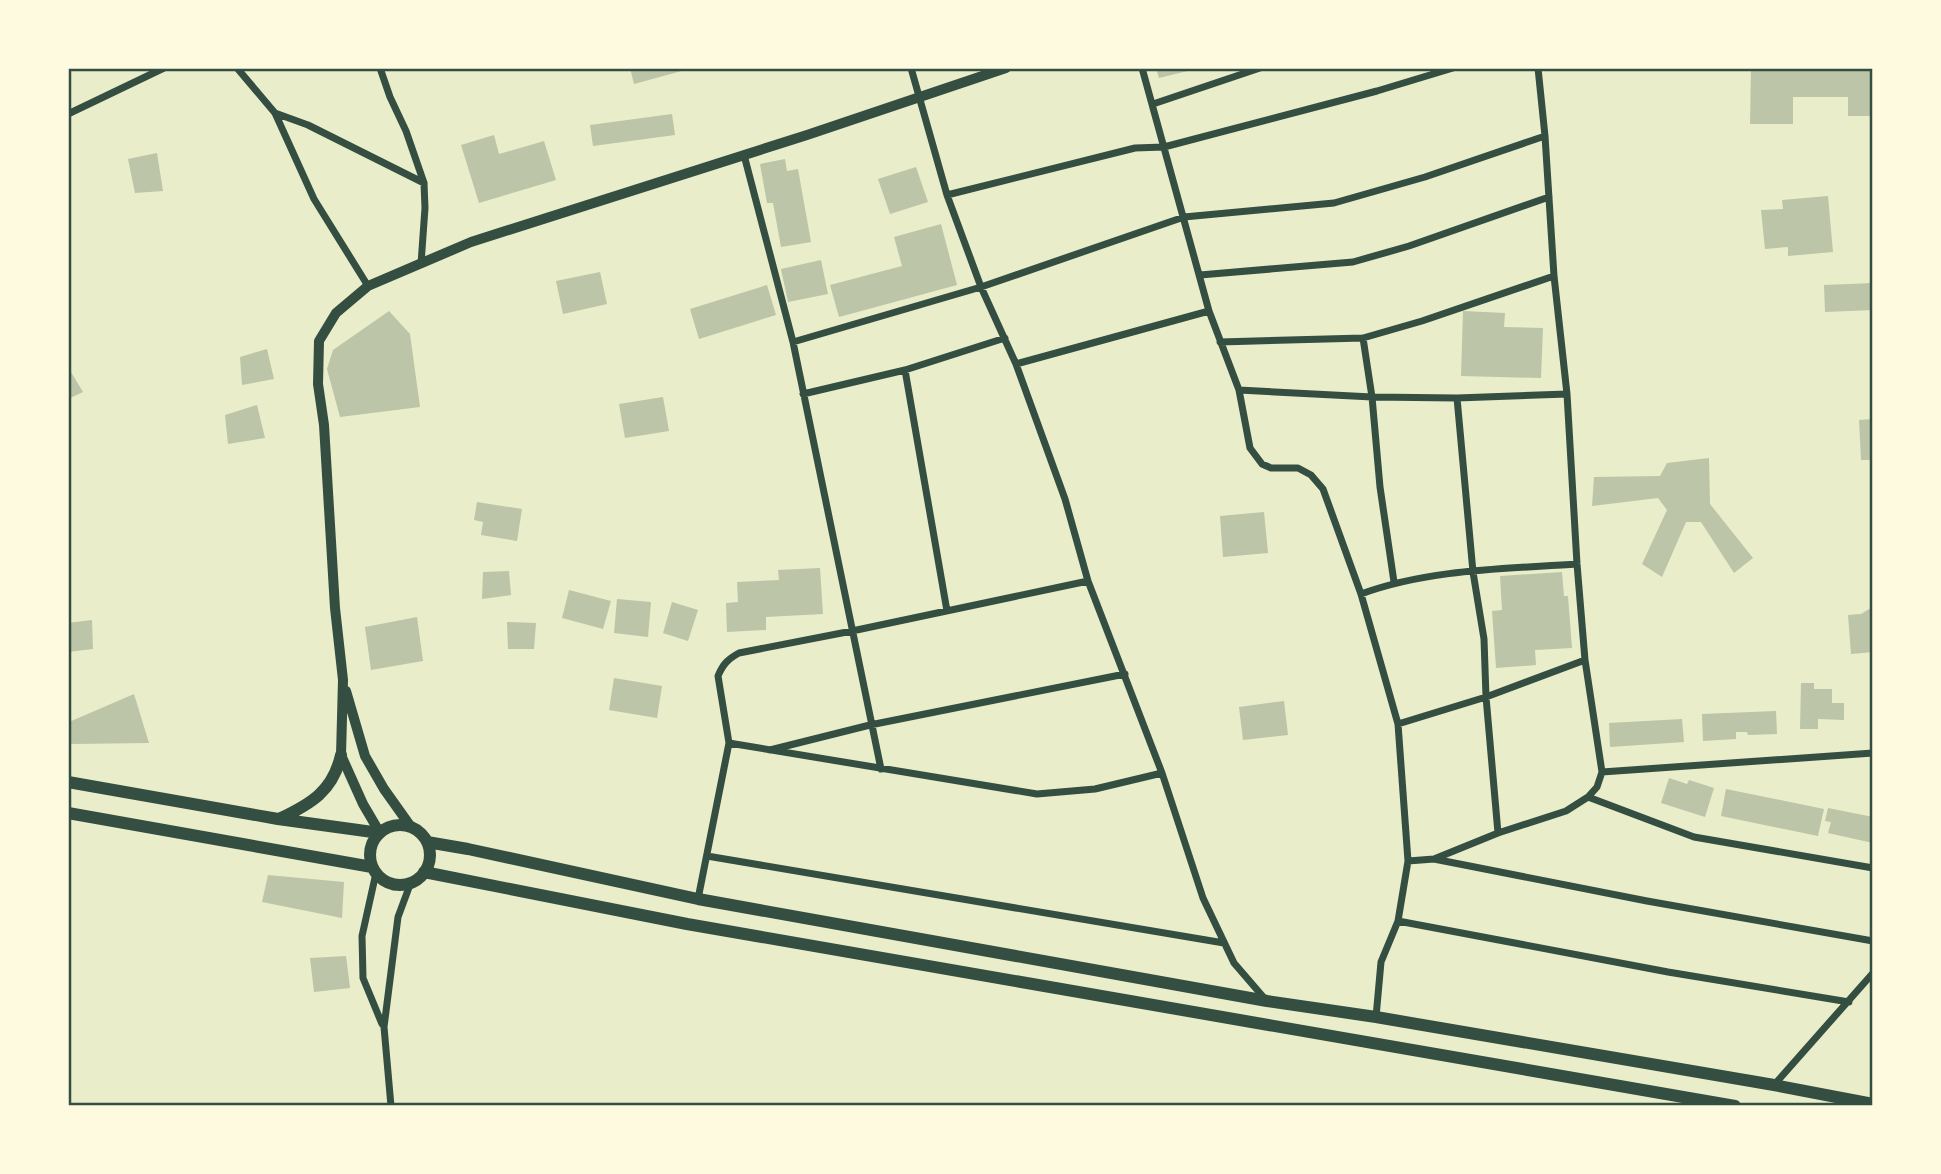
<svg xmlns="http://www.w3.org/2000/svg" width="1941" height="1174" viewBox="0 0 1941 1174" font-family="Rubik,sans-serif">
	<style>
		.building { fill: #bcc5a7 }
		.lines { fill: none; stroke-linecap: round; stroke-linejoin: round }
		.minor { stroke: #344e41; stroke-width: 7 }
		.tertiary { stroke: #344e41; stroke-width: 10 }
		.trunk { stroke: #344e41; stroke-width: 12 }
		.neatline { fill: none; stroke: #344e41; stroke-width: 2.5 }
	</style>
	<rect width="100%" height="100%" fill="#e9edc9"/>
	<path class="building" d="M 630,68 L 689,68 L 689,69 L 634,84 Z
		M 1156,68 L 1196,68 L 1196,69 L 1159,78 Z
		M 1751,68 L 1873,68 L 1873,116 L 1848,116 L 1848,97 L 1793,97 L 1793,124 L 1750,124 Z
		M 672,114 L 675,135 L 593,146 L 590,125 Z
		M 494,135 L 499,154 L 544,141 L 556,180 L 479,203 L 461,145 Z
		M 157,153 L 163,191 L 135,193 L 128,159 Z
		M 785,159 L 787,171 L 798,169 L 811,242 L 781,247 L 773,203 L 767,203 L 760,164 Z
		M 916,167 L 928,202 L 890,214 L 878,179 Z
		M 1828,196 L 1833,252 L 1788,256 L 1788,247 L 1765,249 L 1761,210 L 1783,209 L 1782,200 Z
		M 941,224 L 957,285 L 839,317 L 830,285 L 902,266 L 894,237 Z
		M 821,260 L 828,294 L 788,302 L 781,269 Z
		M 600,272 L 607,304 L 563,314 L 556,281 Z
		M 1873,283 L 1873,310 L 1825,312 L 1824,285 Z
		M 767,285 L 776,315 L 699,339 L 690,309 Z
		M 389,311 L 410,334 L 420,407 L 340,417 L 327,369 L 333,350 Z
		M 1463,311 L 1505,313 L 1504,327 L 1543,328 L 1541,378 L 1461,376 Z
		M 267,349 L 274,379 L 242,385 L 240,357 Z
		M 68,367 L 83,392 L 68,399 Z
		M 663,397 L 669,431 L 625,438 L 619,404 Z
		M 257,405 L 265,438 L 228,444 L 225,415 Z
		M 1873,419 L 1873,460 L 1861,460 L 1859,420 Z
		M 1709,458 L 1710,504 L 1753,558 L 1734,573 L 1701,522 L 1686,522 L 1662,577 L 1642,564 L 1667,510 L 1658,498 L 1592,506 L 1594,477 L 1660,476 L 1667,463 Z
		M 477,502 L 522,509 L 517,541 L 481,535 L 483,522 L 474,520 Z
		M 1264,512 L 1268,553 L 1223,557 L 1220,516 Z
		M 820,568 L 823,614 L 766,617 L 766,630 L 727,632 L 726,603 L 738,602 L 737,582 L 779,580 L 778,570 Z
		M 509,571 L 511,595 L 482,599 L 483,572 Z
		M 1562,572 L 1564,596 L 1568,596 L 1572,648 L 1535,650 L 1536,665 L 1496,668 L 1492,611 L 1502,610 L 1500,576 Z
		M 569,590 L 611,601 L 603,629 L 562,618 Z
		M 617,599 L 651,602 L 648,637 L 614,633 Z
		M 672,602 L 698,610 L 688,641 L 663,633 Z
		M 1871,608 L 1873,652 L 1851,654 L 1848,615 L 1861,614 Z
		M 417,617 L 423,661 L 371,670 L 365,627 Z
		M 92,620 L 93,649 L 68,652 L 68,623 Z
		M 507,622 L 536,623 L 534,649 L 508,649 Z
		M 614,678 L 662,686 L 657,718 L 609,710 Z
		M 1801,683 L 1814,683 L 1814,689 L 1832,689 L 1832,703 L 1844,703 L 1844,720 L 1818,719 L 1818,729 L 1800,729 Z
		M 134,694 L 149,743 L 71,744 L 69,722 Z
		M 1284,701 L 1288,735 L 1243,740 L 1239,707 Z
		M 1776,711 L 1777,734 L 1748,735 L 1747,732 L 1736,732 L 1736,739 L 1703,741 L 1702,714 Z
		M 1682,719 L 1684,742 L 1610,747 L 1609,723 Z
		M 1669,778 L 1687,784 L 1689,780 L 1714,788 L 1705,817 L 1661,803 Z
		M 1726,789 L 1824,809 L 1818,836 L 1721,816 Z
		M 1828,808 L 1873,817 L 1873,843 L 1828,833 L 1831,822 L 1825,821 Z
		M 268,875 L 344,882 L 342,918 L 262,902 Z
		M 346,956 L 350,988 L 314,992 L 310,958 Z"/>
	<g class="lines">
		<path class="minor" d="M 237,68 L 275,113 L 308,125 L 424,183
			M 380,68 L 390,97 L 406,131 L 424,183 L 425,208 L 421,264
			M 911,68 L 947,195 L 981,287 L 1016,364 L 1065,499 L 1088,581 L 1162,773 L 1203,898 L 1234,963 L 1265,999
			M 1142,68 L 1209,311 L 1239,390 L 1250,448 L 1262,464 L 1271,468 L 1298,468 L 1311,475 L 1323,489 L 1361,594 L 1398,724 L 1408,861 L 1398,921 L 1381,962 L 1376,1017
			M 1153,104 L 1260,68
			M 275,113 L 314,199 L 368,286
			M 68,114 L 164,68
			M 744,155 L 793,342 L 881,769
			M 947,195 L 1135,148 L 1164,147 L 1377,91 L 1453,68
			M 1200,275 L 1353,262 L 1409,246 L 1549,197
			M 1363,338 L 1372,397 L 1380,487 L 1394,582
			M 793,342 L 981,287 L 1184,217 L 1334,203 L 1425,177 L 1545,136
			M 1220,342 L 1363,338 L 1422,321 L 1554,276
			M 1016,364 L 1209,311
			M 905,370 L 947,611
			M 1239,390 L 1372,397 L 1457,398 L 1567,394
			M 803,394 L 905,370 L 1005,338
			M 1457,398 L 1473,572 L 1484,639 L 1486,697 L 1498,833
			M 1361,594 C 1429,569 1505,569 1577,564
			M 1398,724 L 1486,697 L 1585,660
			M 729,743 L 1037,794 L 1095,789 L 1162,773
			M 770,750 L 870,725 L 1125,674
			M 1602,772 L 1873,753
			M 1588,797 L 1694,837 L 1873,868
			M 707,856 L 1224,943
			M 1434,859 L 1498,833 L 1566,811 L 1588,797 L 1597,787 L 1602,772 L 1585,660 L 1577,564 L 1567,394 L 1554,276 L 1545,136 L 1538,68
			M 1408,861 L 1434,859 L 1647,901 L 1873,941
			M 376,873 L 362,936 L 363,978 L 382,1024
			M 698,899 L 729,743 L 718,676 C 723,664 728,659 739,653 L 852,631 L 1088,581
			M 1398,921 L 1668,972 L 1849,1002
			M 1774,1085 L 1873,973
			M 391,1106 L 384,1027 L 398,917 L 411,882"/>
		<path class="tertiary" d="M 346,691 L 365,756 L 384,789 L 411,827
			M 380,833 L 363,804 L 341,755 L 343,680 L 335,608 L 324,425 L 318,384 L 319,341 L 336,313 L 368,286 L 471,242 L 807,135 L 1006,68"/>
		<path class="trunk" d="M 68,782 L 278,819 L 380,833
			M 68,813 L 372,867
			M 279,819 C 311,804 333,791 341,755
			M370 855a30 30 0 1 1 60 0a30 30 0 1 1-60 0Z
			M 427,842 L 468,849 L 698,899 L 1267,1001 L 1376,1017 L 1774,1085 L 1873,1104
			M 424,872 L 687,924 L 1735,1106"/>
	</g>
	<rect width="1941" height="1174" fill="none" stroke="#fefae0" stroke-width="140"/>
	<rect x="70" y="70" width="1801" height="1034" class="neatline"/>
</svg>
